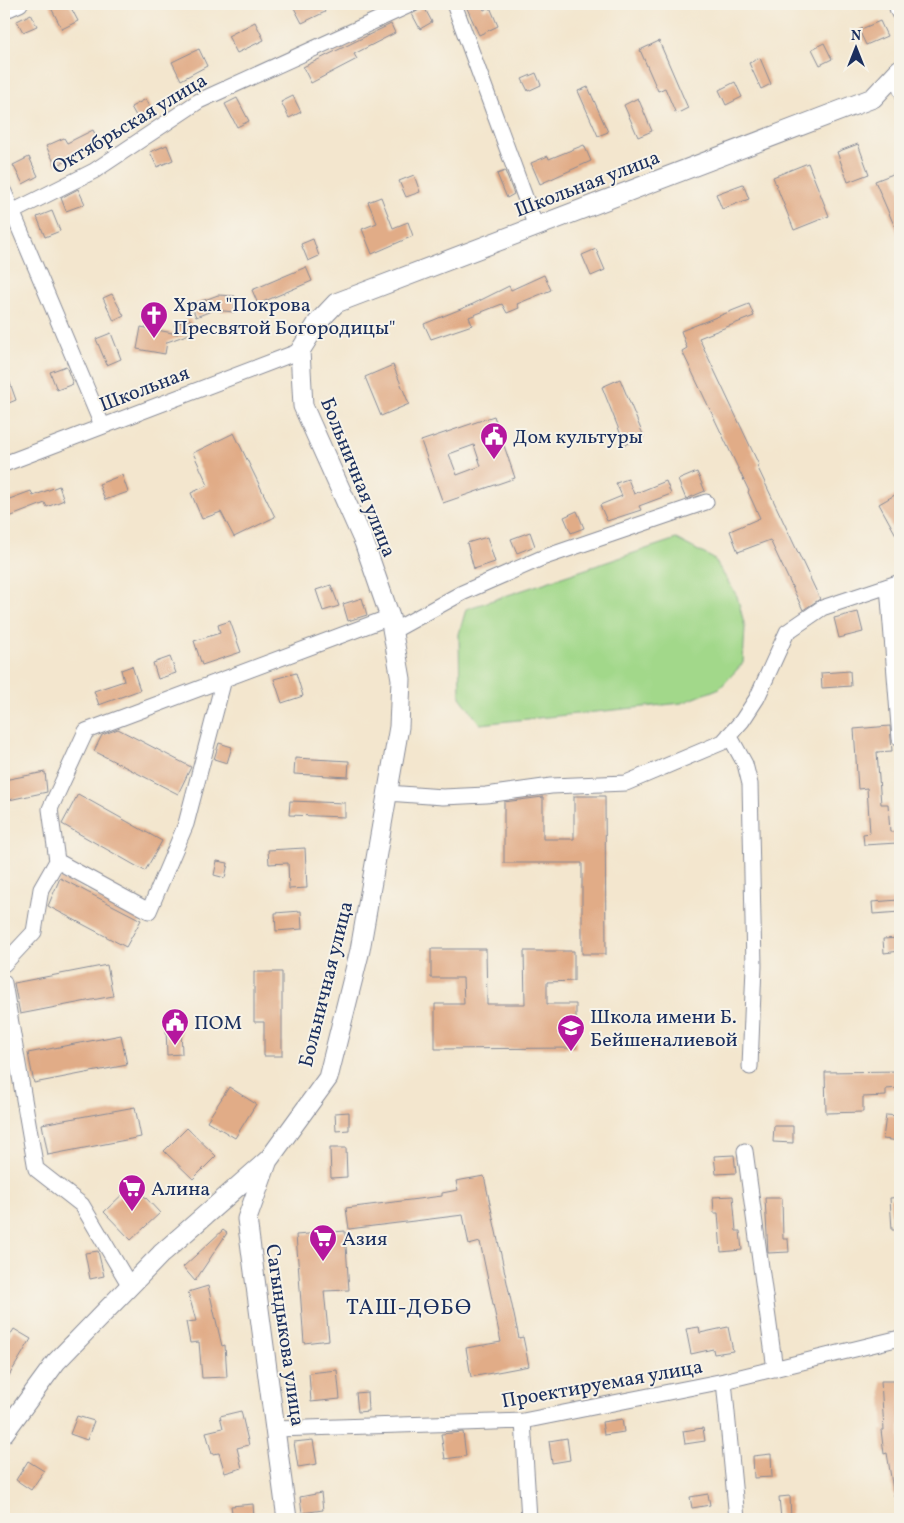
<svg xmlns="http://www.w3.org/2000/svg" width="904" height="1523" viewBox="0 0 904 1523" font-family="Vollkorn,serif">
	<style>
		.green { fill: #a2d88a; stroke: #5e8474 }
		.building { fill: #e1ac87; fill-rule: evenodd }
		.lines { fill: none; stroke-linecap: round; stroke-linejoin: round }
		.service-casing { stroke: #878a96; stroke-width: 9 }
		.minor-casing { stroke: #878a96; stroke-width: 17 }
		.tertiary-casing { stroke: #878a96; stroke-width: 21 }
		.service { stroke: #fff; stroke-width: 8 }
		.minor { stroke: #fff; stroke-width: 15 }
		.tertiary { stroke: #fff; stroke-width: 19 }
		.labels { text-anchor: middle; stroke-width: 4; stroke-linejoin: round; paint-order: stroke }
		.street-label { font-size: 20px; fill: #1b2f5e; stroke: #f7f3e8 }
		.poi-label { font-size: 20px; fill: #1b2f5e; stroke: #f7f3e8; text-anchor: start }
		.quarter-label { font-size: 22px; letter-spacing: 1px; fill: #1b2f5e; stroke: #f7f3e8 }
	</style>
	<rect width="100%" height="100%" fill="#f7f3e8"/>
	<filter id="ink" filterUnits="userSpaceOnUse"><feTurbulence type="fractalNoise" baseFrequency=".02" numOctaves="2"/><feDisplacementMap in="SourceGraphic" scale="10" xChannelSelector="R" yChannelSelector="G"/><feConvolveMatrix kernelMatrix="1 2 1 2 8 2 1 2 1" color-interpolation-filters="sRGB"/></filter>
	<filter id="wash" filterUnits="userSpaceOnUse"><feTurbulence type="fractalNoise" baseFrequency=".0096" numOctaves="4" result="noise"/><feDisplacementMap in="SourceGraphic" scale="20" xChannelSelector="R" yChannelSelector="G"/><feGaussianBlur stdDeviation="1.12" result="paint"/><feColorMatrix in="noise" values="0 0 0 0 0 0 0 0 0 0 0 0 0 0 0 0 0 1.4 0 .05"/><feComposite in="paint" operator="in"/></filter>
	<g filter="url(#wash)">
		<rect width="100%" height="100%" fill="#f3e6ce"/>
		<path class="green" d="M 676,539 L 714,559 L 737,596 L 745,627 L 743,663 L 720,688 L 682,703 L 480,724 L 460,697 L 459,634 L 466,609 Z"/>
		<g id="blocks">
			<path class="building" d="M 49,4 L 69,4 L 78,21 L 62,29 Z
				M 292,4 L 321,4 L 325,12 L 302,23 Z
				M 465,4 L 481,4 L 484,10 L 490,7 L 498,26 L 479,35 Z
				M 421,5 L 423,5 L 432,22 L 420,29 L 412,14 L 419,10 Z
				M 31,14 L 37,26 L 23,32 L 17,21 Z
				M 880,21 L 887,36 L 866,45 L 859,30 Z
				M 255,22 L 264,40 L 237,53 L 228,36 Z
				M 391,24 L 395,33 L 354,54 L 357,59 L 311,83 L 303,67 Z
				M 659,41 L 688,108 L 676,114 L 665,88 L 658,91 L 640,50 Z
				M 824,43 L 832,59 L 820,65 L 812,49 Z
				M 199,49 L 207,66 L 181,80 L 172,62 Z
				M 760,58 L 771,84 L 761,89 L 749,63 Z
				M 536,73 L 541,85 L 528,91 L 522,79 Z
				M 735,82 L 742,97 L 726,105 L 719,90 Z
				M 588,87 L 608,132 L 598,136 L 578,91 Z
				M 293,96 L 301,112 L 289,118 L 281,102 Z
				M 237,98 L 249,121 L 237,127 L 225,104 Z
				M 638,98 L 652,131 L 638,137 L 624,105 Z
				M 146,99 L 154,114 L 139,121 L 131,107 Z
				M 93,130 L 102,148 L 87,156 L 85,152 L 56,166 L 46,146 L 64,138 L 67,143 Z
				M 858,144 L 869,174 L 848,182 L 837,152 Z
				M 167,145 L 173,160 L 157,167 L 150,152 Z
				M 584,145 L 591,161 L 540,184 L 531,163 L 548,156 L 549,159 Z
				M 29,157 L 38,176 L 23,184 L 13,165 Z
				M 808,163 L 829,216 L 794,230 L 773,177 Z
				M 505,171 L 514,194 L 507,198 L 497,174 Z
				M 893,174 L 900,191 L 900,239 L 875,181 Z
				M 414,175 L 420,192 L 406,197 L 399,181 Z
				M 743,184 L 749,199 L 722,209 L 716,194 Z
				M 78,189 L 85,204 L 66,211 L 61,198 Z
				M 381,197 L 393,228 L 408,222 L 413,236 L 372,254 L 362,229 L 377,223 L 368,202 Z
				M 52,211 L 60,231 L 45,237 L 37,217 Z
				M 313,239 L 319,256 L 308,261 L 301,244 Z
				M 596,249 L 605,270 L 591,276 L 582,255 Z
				M 306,267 L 312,281 L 258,304 L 252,290 Z
				M 544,275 L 551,290 L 517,304 L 519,308 L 507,313 L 502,304 L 469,317 L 472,325 L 431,339 L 424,324 L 473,304 L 509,286 L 511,290 Z
				M 112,294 L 124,316 L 114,321 L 103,298 Z
				M 218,295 L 235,296 L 234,312 L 214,310 L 196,317 L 191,305 Z
				M 749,304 L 754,316 L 699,338 L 759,465 L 757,466 L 820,599 L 803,610 L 770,540 L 738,552 L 730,531 L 760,518 L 748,492 L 749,491 L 682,351 L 687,348 L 681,331 Z
				M 190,319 L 195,332 L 167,342 L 165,354 L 137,349 L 141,327 L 178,334 L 174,325 Z
				M 111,333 L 121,359 L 107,365 L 96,339 Z
				M 393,365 L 409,404 L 381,416 L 365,377 Z
				M 66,366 L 73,384 L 57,390 L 50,372 Z
				M 5,369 L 16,400 L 4,405 L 4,370 Z
				M 620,379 L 644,437 L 625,445 L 602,387 Z
				M 494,416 L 515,478 L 443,503 L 421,441 ZM 474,445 L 481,466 L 457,475 L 449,454 Z
				M 234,433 L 275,517 L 234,537 L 221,512 L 202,519 L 191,493 L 208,485 L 193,453 Z
				M 697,472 L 705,491 L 686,499 L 678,480 Z
				M 122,475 L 128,492 L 105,500 L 99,484 Z
				M 628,479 L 634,494 L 666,481 L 671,494 L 639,506 L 641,510 L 607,521 L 600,505 L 622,496 L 616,483 Z
				M 59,486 L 64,500 L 47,507 L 45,503 L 4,519 L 4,501 L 31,491 L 33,496 Z
				M 900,492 L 900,542 L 879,504 Z
				M 577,511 L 584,528 L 571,533 L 564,517 Z
				M 530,532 L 535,546 L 517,553 L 511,539 Z
				M 487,537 L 495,562 L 474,569 L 467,543 Z
				M 331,585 L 339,606 L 323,611 L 316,590 Z
				M 362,598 L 367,615 L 348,621 L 343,604 Z
				M 858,612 L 863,632 L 839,638 L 834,618 Z
				M 230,621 L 241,652 L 202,665 L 194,641 L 220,633 L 218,625 Z
				M 170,657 L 176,673 L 158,679 L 153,663 Z
				M 132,666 L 140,690 L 99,705 L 94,691 L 124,681 L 121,670 Z
				M 850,671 L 851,686 L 822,688 L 821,673 Z
				M 296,673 L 303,696 L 282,703 L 274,679 Z
				M 890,726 L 892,751 L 877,752 L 881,804 L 888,804 L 890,832 L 897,832 L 897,843 L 864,845 L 863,834 L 870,833 L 867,788 L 858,789 L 854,729 Z
				M 118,729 L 191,767 L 178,794 L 94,751 L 102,735 Z
				M 219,743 L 232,747 L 227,763 L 214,759 Z
				M 295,758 L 349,761 L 348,777 L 294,774 Z
				M 45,772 L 47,792 L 4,801 L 4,780 Z
				M 78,794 L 162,841 L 145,871 L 62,824 Z
				M 574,796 L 605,796 L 606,954 L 582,954 L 582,863 L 504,863 L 504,802 L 543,797 L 543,839 L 574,839 Z
				M 290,801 L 345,803 L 345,817 L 289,815 Z
				M 305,848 L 307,888 L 289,889 L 288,863 L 269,864 L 268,850 Z
				M 217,861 L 228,863 L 225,878 L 214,875 Z
				M 60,878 L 141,920 L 126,947 L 48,906 Z
				M 899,900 L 900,912 L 873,914 L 872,902 Z
				M 301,911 L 302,929 L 276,931 L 275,913 Z
				M 900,938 L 900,951 L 884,953 L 883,939 Z
				M 431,949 L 486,949 L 487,1004 L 525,1004 L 524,951 L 574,951 L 574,981 L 547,982 L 547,1004 L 576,1004 L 576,1048 L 435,1049 L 435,1004 L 464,1004 L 463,978 L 431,978 Z
				M 107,965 L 113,996 L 20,1014 L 14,983 Z
				M 254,972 L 282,972 L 282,1056 L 264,1056 L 264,1022 L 254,1022 Z
				M 166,1027 L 181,1027 L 182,1054 L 167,1055 Z
				M 121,1035 L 127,1065 L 34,1083 L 28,1053 Z
				M 900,1071 L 900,1088 L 886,1089 L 886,1096 L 863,1097 L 863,1112 L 826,1113 L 825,1072 Z
				M 229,1087 L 256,1104 L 235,1138 L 207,1121 Z
				M 135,1107 L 141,1137 L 48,1155 L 42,1124 Z
				M 349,1112 L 349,1130 L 336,1131 L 335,1113 Z
				M 886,1115 L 900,1116 L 900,1141 L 883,1139 Z
				M 774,1126 L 793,1126 L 793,1143 L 773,1142 Z
				M 187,1128 L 216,1156 L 193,1179 L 164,1151 Z
				M 330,1148 L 346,1148 L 347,1177 L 331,1178 Z
				M 734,1155 L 736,1173 L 716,1174 L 714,1156 Z
				M 484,1176 L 519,1338 L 523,1337 L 529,1366 L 471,1377 L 466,1348 L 501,1342 L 480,1242 L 469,1245 L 463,1215 L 349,1229 L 346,1208 L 442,1196 L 442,1193 L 458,1190 L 456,1181 Z
				M 133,1184 L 160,1213 L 131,1240 L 104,1212 Z
				M 733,1196 L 736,1231 L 740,1231 L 742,1250 L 721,1252 L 718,1213 L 714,1213 L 713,1197 Z
				M 900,1197 L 900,1230 L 892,1230 L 890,1198 Z
				M 765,1198 L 782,1198 L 783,1239 L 788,1239 L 789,1252 L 768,1253 Z
				M 223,1230 L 227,1233 L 195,1281 L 183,1267 Z
				M 345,1231 L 349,1290 L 324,1291 L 329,1340 L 304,1343 L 296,1235 Z
				M 98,1251 L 104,1276 L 90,1279 L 85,1253 Z
				M 208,1286 L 222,1346 L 225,1345 L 227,1377 L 202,1378 L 199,1342 L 190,1343 L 186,1322 L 196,1321 L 188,1292 Z
				M 699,1327 L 700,1333 L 728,1327 L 733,1351 L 714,1354 L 713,1349 L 691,1354 L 686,1329 Z
				M 14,1329 L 31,1339 L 4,1384 L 4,1345 Z
				M 337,1370 L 340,1399 L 311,1402 L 309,1373 Z
				M 881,1381 L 900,1381 L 900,1495 L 894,1496 L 887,1453 L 884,1454 L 881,1430 L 884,1430 Z
				M 367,1392 L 368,1411 L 358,1412 L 356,1393 Z
				M 241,1411 L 249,1445 L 237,1448 L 242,1468 L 225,1473 L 219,1453 L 212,1454 L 206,1432 L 223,1428 L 220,1416 Z
				M 77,1416 L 94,1421 L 87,1440 L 70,1434 Z
				M 622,1419 L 624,1432 L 604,1435 L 602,1422 Z
				M 703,1428 L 705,1441 L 685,1444 L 683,1431 Z
				M 463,1432 L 466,1456 L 445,1459 L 441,1434 Z
				M 567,1438 L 570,1460 L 552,1463 L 549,1441 Z
				M 313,1440 L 317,1464 L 298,1467 L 294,1442 Z
				M 771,1454 L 772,1477 L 754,1478 L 753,1456 Z
				M 28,1461 L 44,1471 L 31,1490 L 16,1480 Z
				M 321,1493 L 323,1510 L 302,1513 L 300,1497 Z
				M 708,1494 L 710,1505 L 692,1508 L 690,1497 Z
				M 790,1496 L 791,1519 L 781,1519 L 779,1497 Z
				M 253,1504 L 254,1518 L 233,1519 L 231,1506 Z"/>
		</g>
	</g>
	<g filter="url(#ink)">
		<use href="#blocks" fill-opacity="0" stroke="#878a96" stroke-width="1"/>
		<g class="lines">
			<g class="service-casing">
				<path id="service" d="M 892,78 L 900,97"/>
			</g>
			<g class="minor-casing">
				<path id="minor" d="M 454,4 L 536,227
					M 4,11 L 20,4
					M 4,192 L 102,425
					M 4,216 L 94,171 L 199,101 L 412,4
					M 4,464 L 300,351
					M 888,586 L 900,739
					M 393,631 L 462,593 L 542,558 L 706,502
					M 729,735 L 745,764 L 750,784 L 754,966 L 750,1067
					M 387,793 L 443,797 L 486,795 L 551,786 L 626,783 L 723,742 L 742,721 L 757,698 L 787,632 L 822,608 L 900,582
					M 57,861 L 149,911 L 186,824 L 224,679
					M 4,964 L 34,932 L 41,889 L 57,861 L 50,809 L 86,731 L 390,617
					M 4,983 L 36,1169 L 82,1205 L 130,1286
					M 745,1151 L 775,1369
					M 724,1381 L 737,1519
					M 523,1421 L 529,1519
					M 276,1429 L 523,1421 L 724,1381 L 900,1338"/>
			</g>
			<g class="tertiary-casing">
				<path id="tertiary" d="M 898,4 L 900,11
					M 268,1160 L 247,1219 L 287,1519
					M 4,1433 L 56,1362 L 161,1254 L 269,1159 L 328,1078 L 360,950 L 399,727 L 401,679 L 390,617 L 364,542 L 303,406 L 300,351 L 318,322 L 336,303 L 873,98 L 900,69"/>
			</g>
			<use href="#service" class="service"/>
			<use href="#minor" class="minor"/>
			<use href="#tertiary" class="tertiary"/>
		</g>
	</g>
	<defs>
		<g id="church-pin" transform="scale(1.4375)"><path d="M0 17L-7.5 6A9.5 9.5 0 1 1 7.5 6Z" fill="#b5179e" stroke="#f7f3e8"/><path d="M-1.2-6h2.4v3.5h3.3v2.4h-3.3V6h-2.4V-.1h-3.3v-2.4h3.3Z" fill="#fff"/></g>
		<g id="civic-pin" transform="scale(1.4375)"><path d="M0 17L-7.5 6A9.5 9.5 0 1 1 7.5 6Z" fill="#b5179e" stroke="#f7f3e8"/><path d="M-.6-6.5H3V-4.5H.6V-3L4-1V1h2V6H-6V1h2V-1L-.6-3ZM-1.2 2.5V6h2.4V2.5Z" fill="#fff"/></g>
		<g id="school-pin" transform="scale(1.4375)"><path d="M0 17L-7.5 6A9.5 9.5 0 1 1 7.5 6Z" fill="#b5179e" stroke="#f7f3e8"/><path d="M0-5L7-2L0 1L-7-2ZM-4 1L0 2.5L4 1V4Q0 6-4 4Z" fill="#fff"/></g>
		<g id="supermarket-pin" transform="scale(1.4375)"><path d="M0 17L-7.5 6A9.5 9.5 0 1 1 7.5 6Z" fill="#b5179e" stroke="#f7f3e8"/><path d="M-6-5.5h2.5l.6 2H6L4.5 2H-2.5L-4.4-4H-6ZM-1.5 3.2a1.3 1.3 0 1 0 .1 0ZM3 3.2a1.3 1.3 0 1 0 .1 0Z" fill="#fff"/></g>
	</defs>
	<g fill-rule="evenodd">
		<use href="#church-pin" x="154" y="315"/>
		<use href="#civic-pin" x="494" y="436"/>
		<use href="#civic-pin" x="175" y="1022"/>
		<use href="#school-pin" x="571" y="1028"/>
		<use href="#supermarket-pin" x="132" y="1188"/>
		<use href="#supermarket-pin" x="323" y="1238"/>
	</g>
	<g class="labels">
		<g class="street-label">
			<text transform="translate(129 123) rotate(-31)" y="7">Октябрьская улица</text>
			<text transform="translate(587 183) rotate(-21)" y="7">Школьная улица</text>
			<text transform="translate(144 388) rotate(-21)" y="7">Школьная</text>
			<text transform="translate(359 477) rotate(68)" y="7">Больничная улица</text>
			<text transform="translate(325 984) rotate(-76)" y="7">Больничная улица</text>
			<text transform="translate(286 1335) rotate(82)" y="7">Сагындыкова улица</text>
			<text transform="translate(602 1383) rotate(-10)" y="7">Проектируемая улица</text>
		</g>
		<g class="poi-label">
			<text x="173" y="311">Храм "Покрова<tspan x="173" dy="23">Пресвятой Богородицы"</tspan></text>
			<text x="513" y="443">Дом культуры</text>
			<text x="590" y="1023">Школа имени Б.<tspan x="590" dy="23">Бейшеналиевой</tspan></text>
			<text x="194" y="1029">ПОМ</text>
			<text x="151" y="1195">Алина</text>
			<text x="342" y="1245">Азия</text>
		</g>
		<g class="quarter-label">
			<text x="409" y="1314">ТАШ-ДӨБӨ</text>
		</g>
	</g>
	<rect width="904" height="1523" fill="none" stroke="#f7f3e8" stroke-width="20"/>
	<g transform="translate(856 48)" stroke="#f7f3e8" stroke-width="4" paint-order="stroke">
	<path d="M0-4L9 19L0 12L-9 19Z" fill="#1b2f5e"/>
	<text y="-8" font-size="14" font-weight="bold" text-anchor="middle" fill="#1b2f5e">N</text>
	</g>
</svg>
